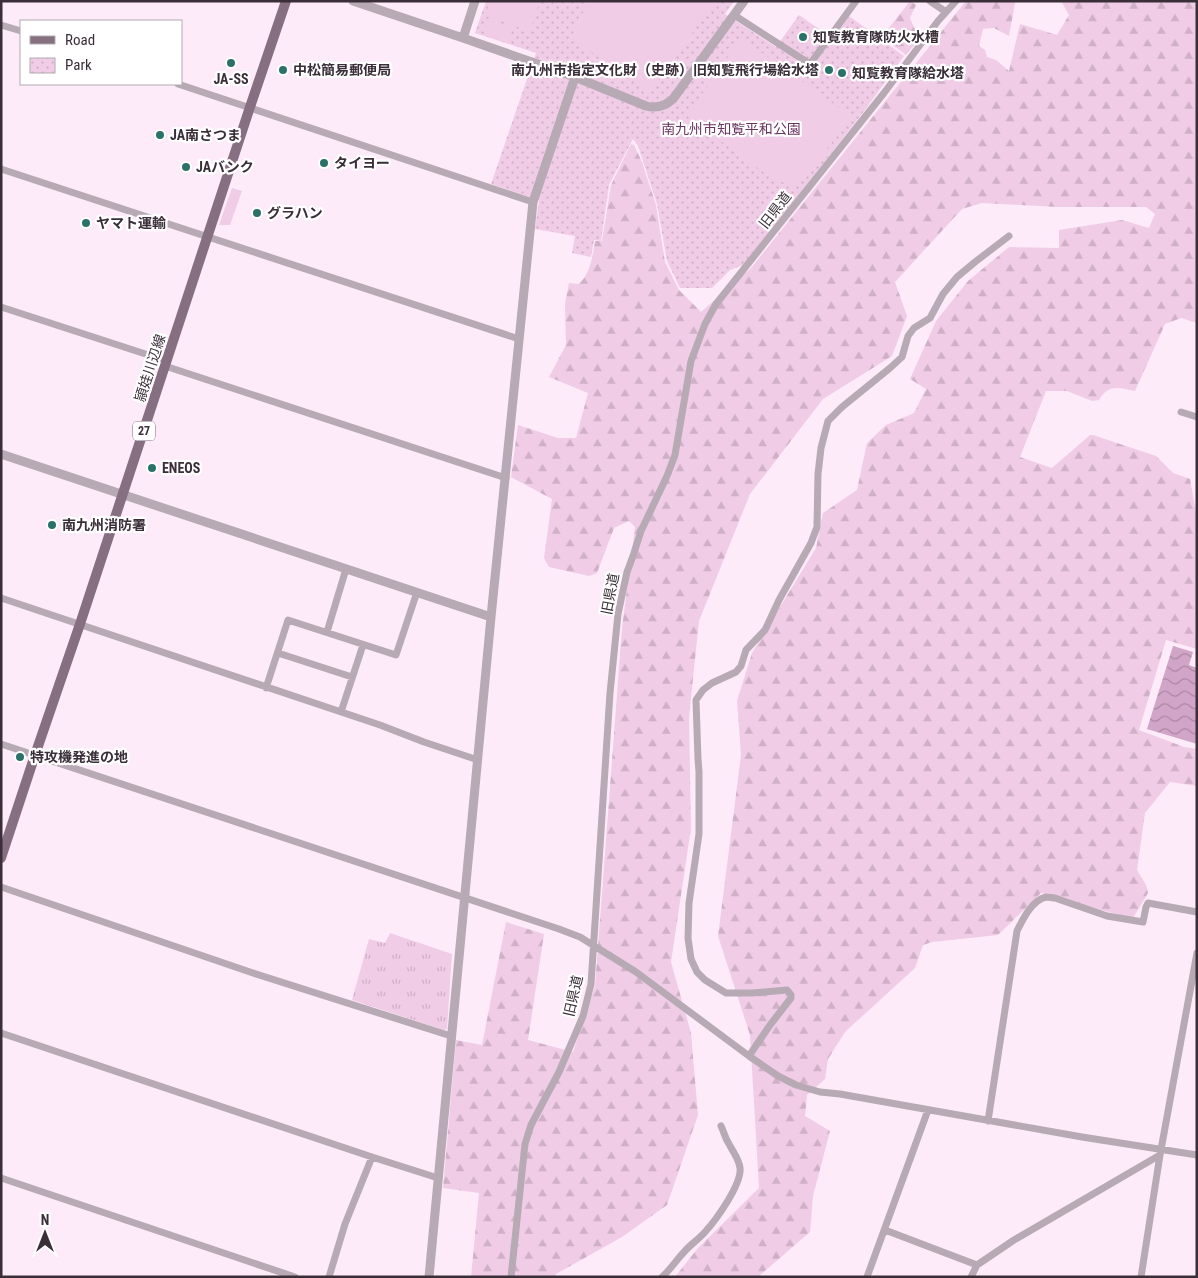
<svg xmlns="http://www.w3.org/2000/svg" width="1198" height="1278" viewBox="0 0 1198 1278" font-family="'Roboto Condensed','Noto Sans JP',sans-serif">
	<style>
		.grass { fill: url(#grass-tufts) }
		.forest { fill: url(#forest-firs) }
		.park { fill: url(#park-dots) }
		.garden { fill: #f0cce7 }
		.water { fill: url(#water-waves) }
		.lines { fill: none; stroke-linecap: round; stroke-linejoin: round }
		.minor { stroke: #b7aab4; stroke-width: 7 }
		.tertiary { stroke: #b7aab4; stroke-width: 9 }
		.primary { stroke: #866f80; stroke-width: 10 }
		.poi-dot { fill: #297169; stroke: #fff; stroke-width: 2 }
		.labels { text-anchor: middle; stroke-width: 4.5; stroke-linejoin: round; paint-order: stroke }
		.shield { fill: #fff; stroke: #756d74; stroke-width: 1 }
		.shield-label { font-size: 12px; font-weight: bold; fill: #3a2f38 }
		.poi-label { font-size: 14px; font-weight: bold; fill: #3a2f38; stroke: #fff; text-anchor: start }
		.park-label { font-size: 14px; fill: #6b3561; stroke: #fff }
		.street-label { font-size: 14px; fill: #3a2f38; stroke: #fff }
	</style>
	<defs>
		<pattern id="grass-tufts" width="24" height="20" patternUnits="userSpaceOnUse" patternTransform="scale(1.25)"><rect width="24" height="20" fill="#f0cce7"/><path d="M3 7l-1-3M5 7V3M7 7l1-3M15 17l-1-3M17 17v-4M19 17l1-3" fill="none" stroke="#cfb0c7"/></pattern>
		<pattern id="forest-firs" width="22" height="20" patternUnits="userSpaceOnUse" patternTransform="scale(1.25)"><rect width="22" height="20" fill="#f0cce7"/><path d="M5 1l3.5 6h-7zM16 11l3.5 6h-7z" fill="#cfb0c7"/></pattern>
		<pattern id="park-dots" width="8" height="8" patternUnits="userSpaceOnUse" patternTransform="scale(1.25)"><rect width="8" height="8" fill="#f0cce7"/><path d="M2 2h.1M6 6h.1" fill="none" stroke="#cfb0c7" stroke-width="1.8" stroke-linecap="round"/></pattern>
		<pattern id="water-waves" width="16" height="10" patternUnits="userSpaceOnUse" patternTransform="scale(1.25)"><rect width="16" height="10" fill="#d1a5c7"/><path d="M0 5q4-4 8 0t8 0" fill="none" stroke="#ab87a3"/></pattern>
	</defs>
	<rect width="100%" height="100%" fill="#fdebf9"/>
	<path class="grass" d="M 390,933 L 452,954 L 447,1029 L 444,1030 L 352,1000 L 369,939 L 385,943 Z"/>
	<path class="forest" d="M 910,1 L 916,5 L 910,18 L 919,39 L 906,55 L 882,37 Z
		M 966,1 L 1014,1 L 1015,3 L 1009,36 L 994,28 L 983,29 L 979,46 L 985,50 L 987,57 L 996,60 L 1009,71 L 1020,24 L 1057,35 L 1069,15 L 1061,1 L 1197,1 L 1197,323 L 1181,318 L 1165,324 L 1135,391 C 1119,388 1109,383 1099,400 L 1092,401 L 1067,391 L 1046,391 L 1020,457 L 1052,468 L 1090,435 L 1093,435 L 1156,456 L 1173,473 L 1190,479 L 1197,518 L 1197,649 L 1166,640 L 1139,730 L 1184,747 L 1197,749 L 1197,786 L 1170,782 L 1145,813 L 1137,870 L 1146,885 L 1148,893 L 1133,918 L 1088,907 L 1066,898 L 1041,893 L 998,935 L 932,942 L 923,945 L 915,968 L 845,1032 L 828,1059 L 825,1079 L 807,1095 L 805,1116 L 830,1131 L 813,1196 L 810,1232 L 758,1277 L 675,1277 L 698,1248 L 759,1188 L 750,1035 L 718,936 L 741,755 L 737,701 L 752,653 L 816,548 L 823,513 L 857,490 L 867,443 L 886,425 L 914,413 L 926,389 L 910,379 L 936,321 L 968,281 L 1009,247 L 1059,248 L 1059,230 L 1122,220 L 1149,228 L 1155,214 L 1146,207 L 1058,207 L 982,203 L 962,209 L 895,282 L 907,316 L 892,356 L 823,399 L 750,494 L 699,621 L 689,717 L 691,828 L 671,962 L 691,1033 L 698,1115 L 667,1205 L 622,1237 L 556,1274 L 555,1277 L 471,1277 L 479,1193 L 443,1188 L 456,1040 L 482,1045 L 506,922 L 544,934 L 528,1040 L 573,1052 L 595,986 L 622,628 L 635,527 L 629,521 L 614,528 L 597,573 L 589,576 L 549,567 L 544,558 L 552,499 L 511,477 L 518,425 L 558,438 L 576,438 L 588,393 L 549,377 L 566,345 L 565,304 L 569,283 L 579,284 C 590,274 593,255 595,241 L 602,241 L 611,185 L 631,144 L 634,145 L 642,162 L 656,205 L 665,262 L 679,290 L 701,312 L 751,268 Z"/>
	<path class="park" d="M 486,1 L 734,1 L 725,14 L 776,47 L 799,15 L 833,39 L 849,16 L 904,56 L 862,114 L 743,265 L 730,270 L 712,288 L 680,288 L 667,261 L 657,204 L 638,146 L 633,139 L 609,185 L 601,241 L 594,240 L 591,257 L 572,253 L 575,236 L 535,229 L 539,200 L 491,184 L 536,53 L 475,33 Z"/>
	<path class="garden" d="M 490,1 L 540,1 L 530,31 L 485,16 Z
		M 591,1 L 715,1 L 650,93 L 574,40 L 573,27 Z
		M 489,20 L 513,28 L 508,42 L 484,34 Z
		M 741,38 L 852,117 L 797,187 L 773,179 L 687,116 Z
		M 232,188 L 242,191 L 230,225 L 219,225 Z"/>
	<path class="water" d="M 1173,646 L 1193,652 L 1189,665 L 1197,668 L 1197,744 L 1147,729 Z"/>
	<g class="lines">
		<path class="minor" d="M 930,1 L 946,12
			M 734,15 L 810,64 L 856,1
			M 1,25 L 21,31
			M 178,84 L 533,202
			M 1,169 L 519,339
			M 1,307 L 167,361
			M 165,366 L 506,478
			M 1181,412 L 1197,417
			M 1,598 L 380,725 L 424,742 L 478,760
			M 327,632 L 346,569
			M 278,653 L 352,677
			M 266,688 L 288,620 L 396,655 L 417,592
			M 341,712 L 363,645
			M 1,744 L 559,929 L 580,937 L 636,972 L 749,1056 L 778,1076 L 796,1085 L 820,1092 L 840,1094 L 1082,1137 L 1197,1155
			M 1,887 L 253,973 L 451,1036
			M 1,1033 L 372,1157 L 438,1178
			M 749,1056 L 770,1025 L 791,998 L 791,995 L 787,990 L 752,993 L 726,993 L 705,980 L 697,972 L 691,959 L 688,938 L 689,903 L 699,834 L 699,772 L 698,759 L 696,700 L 703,690 L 712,683 L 736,672 L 741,666 L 746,650 L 765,630 L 779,600 L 811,543 L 817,527 L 818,474 L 821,448 L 828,421 L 842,407 L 890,368 L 902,357 L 908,336 L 914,328 L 930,318 L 943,294 L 957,277 L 975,262 L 1009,236
			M 988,1121 L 1017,931 C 1023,919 1032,900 1046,897 C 1048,897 1053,898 1055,898 L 1107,916 L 1143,922 L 1146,907 L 1148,903 L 1197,912
			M 1,1178 L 295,1277
			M 885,1230 L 977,1265
			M 329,1277 L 345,1224 L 372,1157
			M 511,1277 L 525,1144 L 531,1125 L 559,1072 L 583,1016 L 591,984 L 610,693 L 618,614 L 627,572 L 633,556 L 641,531 L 667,476 L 675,455 L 691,361 L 705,324 L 716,304 L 884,93 L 938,21 L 956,1
			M 662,1277 C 671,1269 677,1259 685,1251 C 691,1244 699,1239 705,1232 C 716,1220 742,1184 740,1168 C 739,1159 733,1152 729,1144 C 725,1138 724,1132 721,1126
			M 867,1277 L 928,1110
			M 971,1277 L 977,1265 L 1014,1240 L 1160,1155
			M 1141,1277 L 1160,1155 L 1197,953"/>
		<path class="tertiary" d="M 353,1 L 463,38 L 575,77 L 646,106 C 657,109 665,106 673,99 L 744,1
			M 463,38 L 475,1
			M 1,454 L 491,617
			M 429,1277 L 491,617 L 533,202 L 575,77"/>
		<path class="primary" d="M 1,858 L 35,755 L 80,624 L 250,107 L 286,1"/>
	</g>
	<g class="poi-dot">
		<circle cx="803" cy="37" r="5"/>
		<circle cx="231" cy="63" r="5"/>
		<circle cx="283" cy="70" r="5"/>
		<circle cx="829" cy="70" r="5"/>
		<circle cx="842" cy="73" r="5"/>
		<circle cx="160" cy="135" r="5"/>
		<circle cx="324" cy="163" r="5"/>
		<circle cx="186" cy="167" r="5"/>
		<circle cx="257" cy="213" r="5"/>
		<circle cx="86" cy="223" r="5"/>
		<circle cx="152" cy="468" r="5"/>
		<circle cx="52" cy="525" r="5"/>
		<circle cx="20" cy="757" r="5"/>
	</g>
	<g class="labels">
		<rect class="shield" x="133" y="421.5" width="22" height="19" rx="4"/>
		<g class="shield-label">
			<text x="144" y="435">27</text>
		</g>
		<g class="poi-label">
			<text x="813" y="42">知覧教育隊防火水槽</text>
			<text x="293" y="75">中松簡易郵便局</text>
			<text x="819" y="75" text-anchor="end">南九州市指定文化財（史跡）旧知覧飛行場給水塔</text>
			<text x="852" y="78">知覧教育隊給水塔</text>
			<text x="231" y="84" text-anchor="middle">JA-SS</text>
			<text x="170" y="140">JA南さつま</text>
			<text x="334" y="168">タイヨー</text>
			<text x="196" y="172">JAバンク</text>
			<text x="267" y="218">グラハン</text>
			<text x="96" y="228">ヤマト運輸</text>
			<text x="162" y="473">ENEOS</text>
			<text x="62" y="530">南九州消防署</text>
			<text x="30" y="762">特攻機発進の地</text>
		</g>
		<g class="park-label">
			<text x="731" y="134">南九州市知覧平和公園</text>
		</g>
		<g class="street-label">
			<text transform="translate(775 210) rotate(-52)" y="5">旧県道</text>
			<text transform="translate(150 368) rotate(-72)" y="5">頴娃川辺線</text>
			<text transform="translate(610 594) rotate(-79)" y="5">旧県道</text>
			<text transform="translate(573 996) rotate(-77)" y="5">旧県道</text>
		</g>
	</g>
	<rect width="1198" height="1278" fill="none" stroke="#3a2f38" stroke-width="5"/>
	<rect x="20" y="20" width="162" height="65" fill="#ffffff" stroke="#b0acaf"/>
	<rect x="30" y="36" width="25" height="8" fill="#866f80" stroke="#b0acaf"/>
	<text x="65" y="45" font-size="15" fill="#3a2f38">Road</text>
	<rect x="30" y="58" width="25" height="15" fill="url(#park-dots)" stroke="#b0acaf"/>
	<text x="65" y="70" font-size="15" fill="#3a2f38">Park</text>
	<g transform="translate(45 1233)" stroke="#ffffff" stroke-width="4" paint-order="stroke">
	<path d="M0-4L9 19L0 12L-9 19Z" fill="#3a2f38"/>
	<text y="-8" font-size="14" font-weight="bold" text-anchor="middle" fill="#3a2f38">N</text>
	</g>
</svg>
